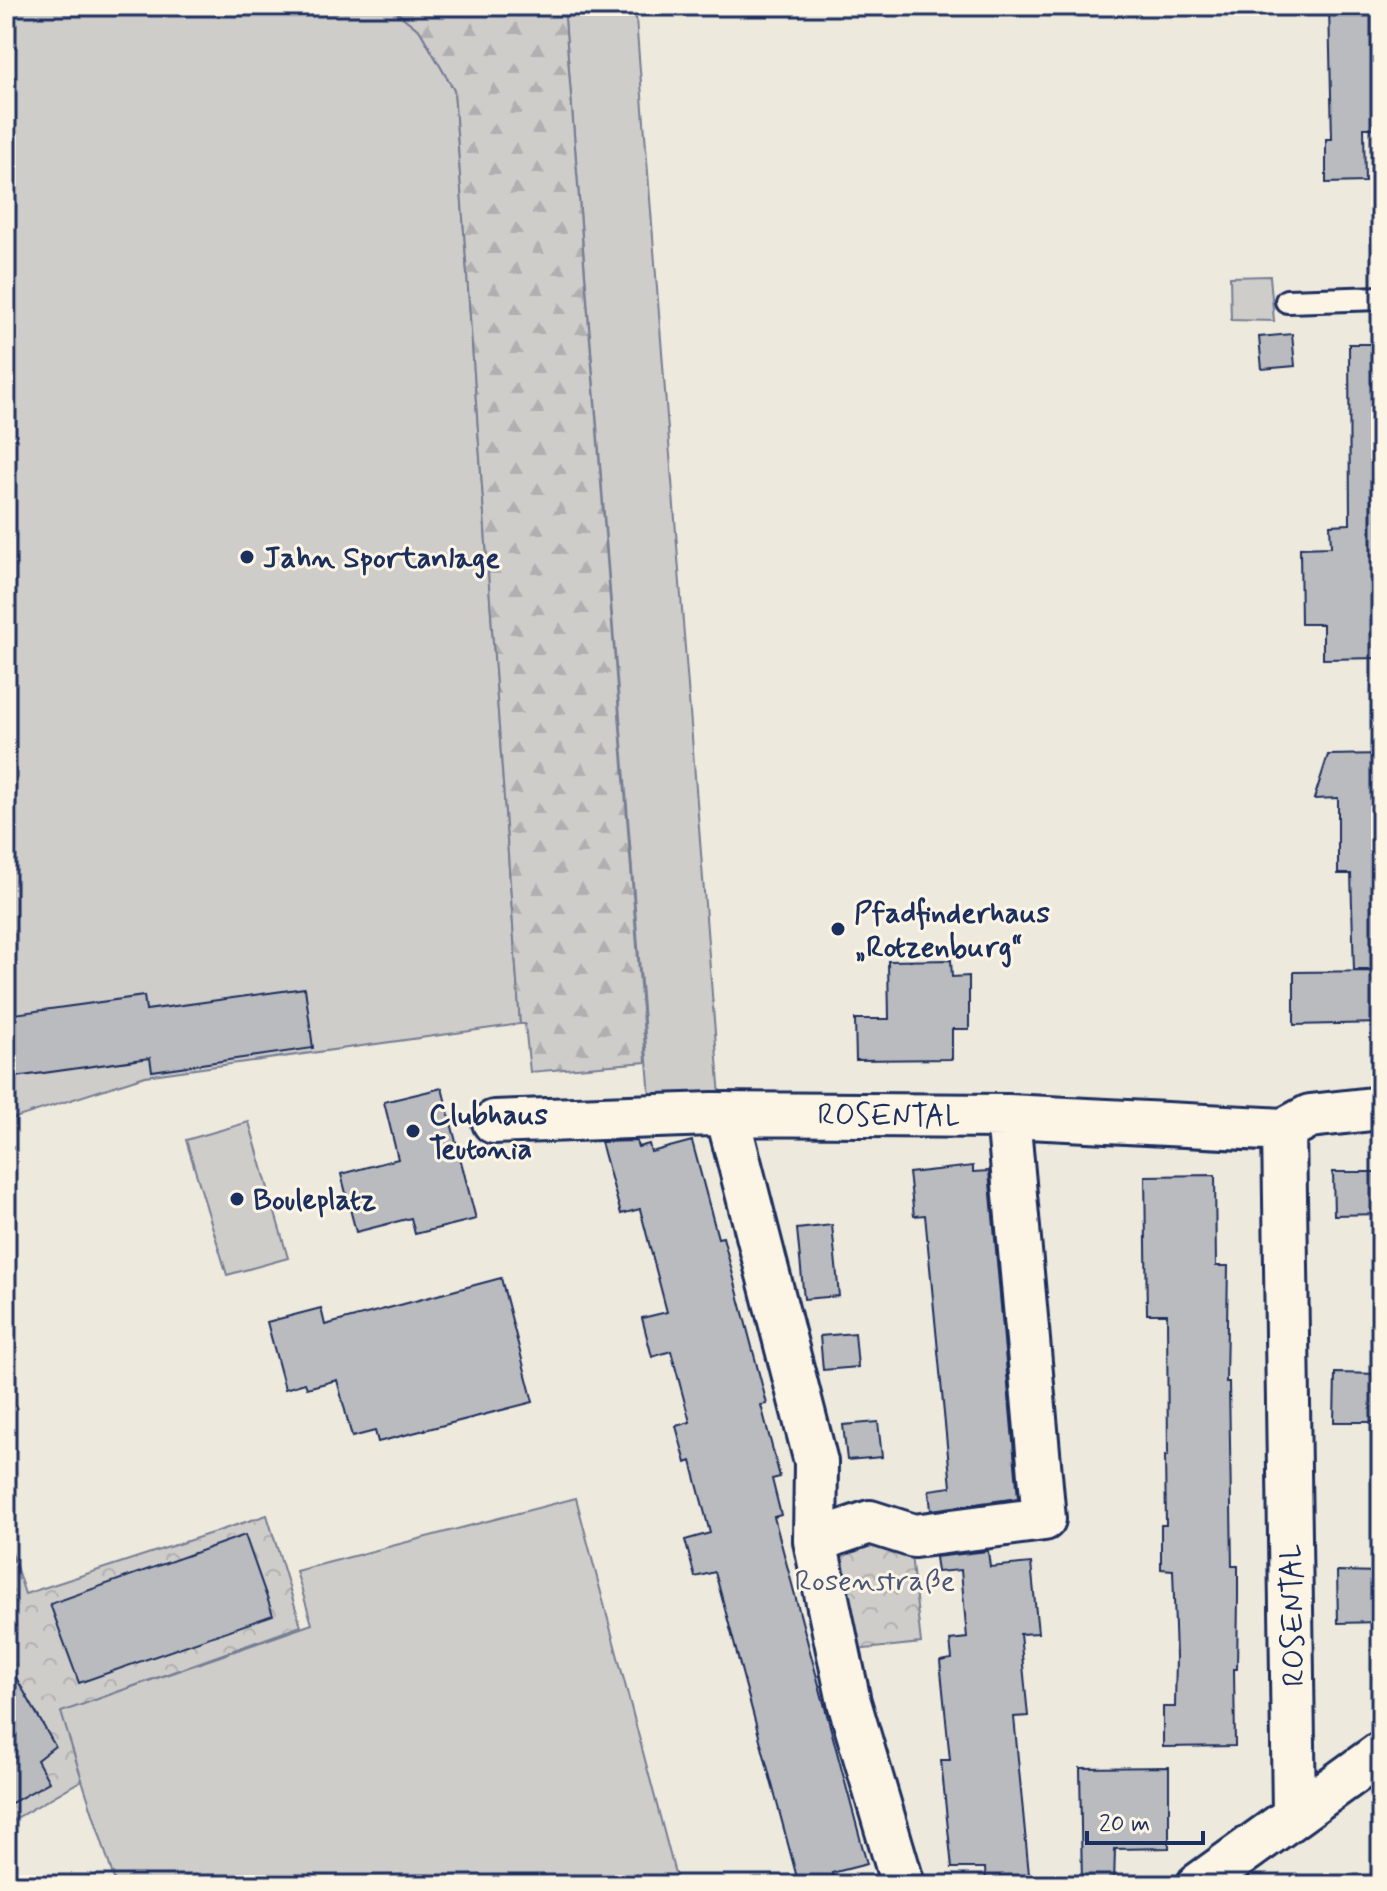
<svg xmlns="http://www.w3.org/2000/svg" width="1387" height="1891" viewBox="0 0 1387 1891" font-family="Mynerve,sans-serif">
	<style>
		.green { fill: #cfcdca; stroke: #757e94; stroke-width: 2 }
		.forest { fill: url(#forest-firs); stroke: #757e94; stroke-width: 2 }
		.park { fill: url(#park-crowns); stroke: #757e94; stroke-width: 2 }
		.building { fill: #babbbe; stroke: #1b2f5e; stroke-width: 2 }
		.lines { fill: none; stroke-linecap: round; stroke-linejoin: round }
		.lane-casing { stroke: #1b2f5e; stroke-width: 28 }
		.street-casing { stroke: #1b2f5e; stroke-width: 48 }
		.lane { stroke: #fcf5e5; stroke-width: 22 }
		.street { stroke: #fcf5e5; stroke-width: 42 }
		.poi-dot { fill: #1b2f5e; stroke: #fcf5e5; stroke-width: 3 }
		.labels { text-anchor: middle; stroke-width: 6; stroke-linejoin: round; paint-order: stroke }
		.poi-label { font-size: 30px; font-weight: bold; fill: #1b2f5e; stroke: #fcf5e5; text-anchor: start }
		.street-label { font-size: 30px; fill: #1b2f5e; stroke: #fcf5e5 }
		.park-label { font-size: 30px; fill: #485679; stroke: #fcf5e5 }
	</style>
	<defs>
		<pattern id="forest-firs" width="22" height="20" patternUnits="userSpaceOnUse" patternTransform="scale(2)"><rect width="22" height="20" fill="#cfcdca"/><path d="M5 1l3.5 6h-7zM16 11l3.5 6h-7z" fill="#b1b0b0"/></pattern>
		<pattern id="park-crowns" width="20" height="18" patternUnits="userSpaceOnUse" patternTransform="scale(2)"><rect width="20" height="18" fill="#cfcdca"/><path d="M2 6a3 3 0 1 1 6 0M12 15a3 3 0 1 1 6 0" fill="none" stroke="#b1b0b0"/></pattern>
	</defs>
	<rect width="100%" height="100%" fill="#eee9dd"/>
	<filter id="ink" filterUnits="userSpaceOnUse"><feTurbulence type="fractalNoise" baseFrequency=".0125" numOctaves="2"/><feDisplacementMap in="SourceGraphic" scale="16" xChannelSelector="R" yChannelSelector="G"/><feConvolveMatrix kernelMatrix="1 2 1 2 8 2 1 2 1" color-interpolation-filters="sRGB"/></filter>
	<g filter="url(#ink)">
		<path class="green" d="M 6,6 L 389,6 L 420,31 L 454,90 L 520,1024 L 145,1076 L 6,1121 Z
			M 564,6 L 635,6 L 720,1097 L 650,1098 Z
			M 1270,276 L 1274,321 L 1231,320 L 1230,277 Z
			M 249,1122 L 288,1258 L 227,1275 L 186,1140 Z
			M 576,1498 L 678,1885 L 116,1885 L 60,1712 L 312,1624 L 296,1571 Z"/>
		<path class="forest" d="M 389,6 L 564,6 L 646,1062 L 530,1072 L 525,1024 L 520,1024 L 454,90 L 420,31 Z"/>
		<path class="park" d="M 267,1515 L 301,1626 L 61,1712 L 82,1780 L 6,1824 L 6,1535 L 25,1594 Z
			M 851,1538 L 910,1546 L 921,1643 L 855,1650 C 846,1616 818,1562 851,1538 Z"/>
		<path class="building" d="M 1329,6 L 1381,6 L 1381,128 L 1364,128 L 1365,182 L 1326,183 L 1326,139 L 1332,139 Z
			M 1292,334 L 1295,366 L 1262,369 L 1259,337 Z
			M 1349,344 L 1381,344 L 1381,658 L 1323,659 L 1323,624 L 1301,624 L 1300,548 L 1331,547 L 1330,525 L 1350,524 Z
			M 1381,754 L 1381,970 L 1354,970 L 1351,874 L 1338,874 L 1338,798 L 1314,799 L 1328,755 Z
			M 951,960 L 952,977 L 969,976 L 969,1029 L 952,1029 L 952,1059 L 856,1060 L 855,1019 L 889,1019 L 888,961 Z
			M 1381,971 L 1381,1023 L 1294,1025 L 1294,972 Z
			M 305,988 L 313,1048 L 152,1071 L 150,1058 L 15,1077 L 7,1015 L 144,996 L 146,1010 Z
			M 442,1088 L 476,1219 L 415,1234 L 411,1218 L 356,1232 L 341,1174 L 398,1159 L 384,1102 Z
			M 636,1141 L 638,1147 L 649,1144 L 651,1152 L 692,1141 L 718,1238 L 723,1237 L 767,1404 L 761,1405 L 780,1477 L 772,1479 L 781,1515 L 774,1517 L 867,1864 L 832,1873 L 836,1885 L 799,1885 L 715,1572 L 695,1577 L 685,1540 L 710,1533 L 691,1461 L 686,1463 L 676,1426 L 690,1422 L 671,1351 L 652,1357 L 642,1318 L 667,1312 L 640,1209 L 621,1214 L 601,1142 Z
			M 973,1166 L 973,1172 L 989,1171 L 1018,1498 L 931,1510 L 929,1490 L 951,1487 L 925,1215 L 914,1216 L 909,1173 Z
			M 1333,1172 L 1381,1172 L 1381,1214 L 1334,1215 Z
			M 1215,1175 L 1216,1266 L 1228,1266 L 1226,1382 L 1229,1382 L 1232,1566 L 1238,1566 L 1238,1597 L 1237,1669 L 1234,1669 L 1235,1746 L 1163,1747 L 1163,1707 L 1175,1707 L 1176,1657 L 1173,1570 L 1161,1569 L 1161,1525 L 1166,1525 L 1165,1456 L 1168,1456 L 1167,1314 L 1147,1314 L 1145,1176 Z
			M 832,1225 L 839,1296 L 804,1299 L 797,1229 Z
			M 501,1278 L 533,1402 L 378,1442 L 375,1431 L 352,1437 L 337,1380 L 307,1388 L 305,1383 L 285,1389 L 267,1322 L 321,1308 L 325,1325 Z
			M 855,1333 L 858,1367 L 823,1370 L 820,1336 Z
			M 1335,1373 L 1381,1374 L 1381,1422 L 1334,1422 Z
			M 878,1422 L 882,1457 L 847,1460 L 843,1425 Z
			M 245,1535 L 273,1615 L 79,1683 L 50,1604 Z
			M 988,1551 L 990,1567 L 1031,1563 L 1038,1633 L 1020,1634 L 1028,1716 L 1014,1717 L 1030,1885 L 986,1885 L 985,1868 L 952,1868 L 941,1760 L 950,1760 L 940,1661 L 952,1659 L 950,1640 L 967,1638 L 961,1570 L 937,1572 L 935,1557 Z
			M 1337,1571 L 1381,1572 L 1381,1622 L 1338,1623 Z
			M 6,1660 L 55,1746 L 37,1760 L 49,1782 L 6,1806 Z
			M 1169,1767 L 1169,1848 L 1115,1849 L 1114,1884 L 1082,1884 L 1080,1768 Z"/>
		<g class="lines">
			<g class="lane-casing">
				<path id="lane" d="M 1287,301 L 1381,298"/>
			</g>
			<g class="street-casing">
				<path id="street" d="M 727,1114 L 816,1462 L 815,1541 L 849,1702 L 903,1885
					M 494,1122 L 712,1114 L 1008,1116 L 1284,1130
					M 815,1541 L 870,1522 L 914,1536 L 1044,1519 L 1008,1116
					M 1294,1812 L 1284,1130 L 1310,1116 L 1381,1108
					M 1198,1885 L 1381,1753"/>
			</g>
			<use href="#lane" class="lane"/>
			<use href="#street" class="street"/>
		</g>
	</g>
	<g class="poi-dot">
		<circle cx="247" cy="557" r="8"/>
		<circle cx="838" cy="929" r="8"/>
		<circle cx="413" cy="1131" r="8"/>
		<circle cx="237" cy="1199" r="8"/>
	</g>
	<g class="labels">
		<g class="poi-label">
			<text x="263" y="567">Jahn Sportanlage</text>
			<text x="854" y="922">Pfadfinderhaus<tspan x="854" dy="34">„Rotzenburg“</tspan></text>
			<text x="429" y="1124">Clubhaus<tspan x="429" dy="34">Teutonia</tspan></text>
			<text x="253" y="1209">Bouleplatz</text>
		</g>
		<g class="street-label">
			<text transform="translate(889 1115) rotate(1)" y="10">ROSENTAL</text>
			<text transform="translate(1292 1615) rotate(-91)" y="10">ROSENTAL</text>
		</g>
		<g class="park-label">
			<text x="875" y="1590">Rosenstraße</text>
		</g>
	</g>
	<rect width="1387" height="1891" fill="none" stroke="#fcf5e5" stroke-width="32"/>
	<rect x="16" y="16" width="1355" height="1859" fill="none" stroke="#1b2f5e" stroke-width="3" filter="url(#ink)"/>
	<path d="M1087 1831v12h116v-12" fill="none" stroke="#1b2f5e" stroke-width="4"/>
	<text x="1099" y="1831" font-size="24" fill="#1b2f5e" stroke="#fcf5e5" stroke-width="6" paint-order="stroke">20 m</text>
</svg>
